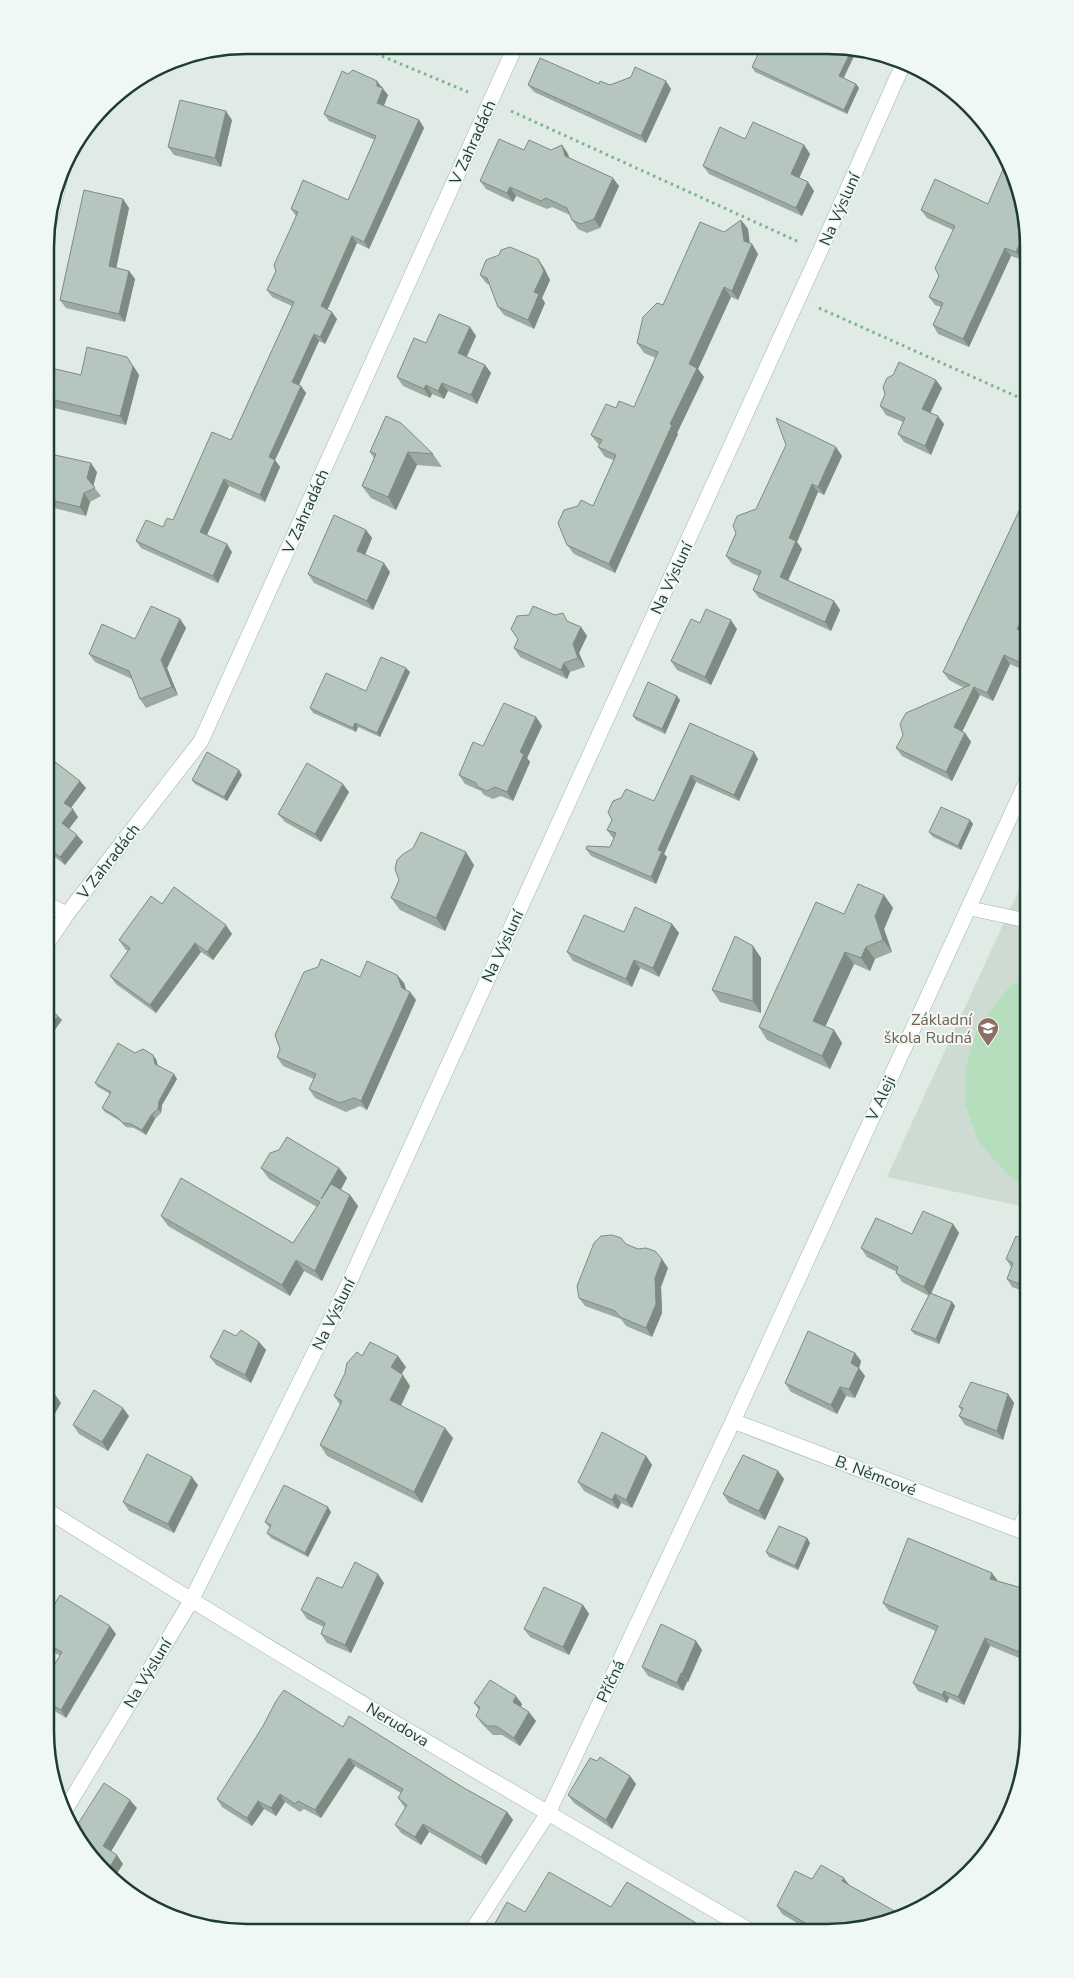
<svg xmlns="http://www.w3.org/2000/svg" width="1074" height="1978" viewBox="0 0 1074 1978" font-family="'Nunito Sans',sans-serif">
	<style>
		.built { fill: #cddbd3 }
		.green { fill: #b5debc }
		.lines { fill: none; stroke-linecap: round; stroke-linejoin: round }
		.service-casing { stroke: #a2b3ab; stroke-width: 15 }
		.minor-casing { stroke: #a2b3ab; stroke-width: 16 }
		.path { stroke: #7cb19b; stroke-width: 3; stroke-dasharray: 2.5 4; stroke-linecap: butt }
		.service { stroke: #fff; stroke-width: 14 }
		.minor { stroke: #fff; stroke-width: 15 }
		.wall { fill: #9baaa3 }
		.shaded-wall { fill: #7e8b84 }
		.building { fill: #b4c6bd; stroke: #7e8b84 }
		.labels { text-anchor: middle; stroke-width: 4; stroke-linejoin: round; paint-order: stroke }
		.street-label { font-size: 16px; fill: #1f3c31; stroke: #eff8f3 }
		.education-label { font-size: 16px; fill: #785e54; stroke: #eff8f3; text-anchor: end }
		.rim { fill: none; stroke: #1f3c31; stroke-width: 2.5 }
	</style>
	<rect width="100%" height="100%" fill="#dfebe4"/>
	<path class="built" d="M 1029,868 L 1029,1208 L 887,1177 Z"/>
	<path class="green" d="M 1029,977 L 1029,1191 L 1005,1172 L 979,1142 L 965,1104 L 966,1066 L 977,1029 L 1010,986 Z"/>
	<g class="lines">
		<g class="service-casing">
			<path id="service" d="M 968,908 L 1029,921"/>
		</g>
		<g class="minor-casing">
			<path id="minor" d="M 47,233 L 62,169
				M 46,904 L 67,914
				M 46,945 L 67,914 L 201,741 L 515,47
				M 733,1421 L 1029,1534
				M 45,1509 C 278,1656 516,1795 754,1933
				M 1019,1530 L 1029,1507
				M 64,1812 L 191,1601 L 347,1287 L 820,251 L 904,62
				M 471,1932 L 548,1813 L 733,1421 L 1029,776"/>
		</g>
		<path class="path" d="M 358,46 L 468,92
			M 511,111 L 799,242
			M 819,308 L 1029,402"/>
		<use href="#service" class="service"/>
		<use href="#minor" class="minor"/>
	</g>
	<path class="wall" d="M 761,48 L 854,49 L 856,52 L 844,78 L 856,84 L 859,88 L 847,114 L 755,72 L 752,67 Z
		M 599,84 L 671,89 L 646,143 L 534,92 L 528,85 Z
		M 382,88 L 388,95 L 384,106 L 419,120 L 424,128 L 369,249 L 357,243 L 327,310 L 337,319 L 325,344 L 319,341 L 299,385 L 301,386 L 306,393 L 275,460 L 280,467 L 265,502 L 229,486 L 207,535 L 232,552 L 218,583 L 141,548 L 136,541 L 163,527 L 173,520 L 231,440 L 292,306 L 272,297 L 267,290 L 276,271 L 296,216 L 291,209 L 348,200 L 375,140 L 329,121 L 324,114 Z
		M 232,120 L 221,167 L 174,155 L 168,147 Z
		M 990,130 L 995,135 L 997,139 L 996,139 Z
		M 745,139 L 804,145 L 810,154 L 799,178 L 808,182 L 814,191 L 802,216 L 709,174 L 703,166 Z
		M 562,145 L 568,154 L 569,158 L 619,186 L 600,228 L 587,233 L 578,229 L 572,220 L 570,215 L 552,207 L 547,209 L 516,196 L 513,202 L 486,189 L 480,181 L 524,150 L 551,150 Z
		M 1018,182 L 1029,245 L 1022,260 L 1011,256 L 969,347 L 938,334 L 933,325 L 941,307 L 935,305 L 929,297 L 939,276 L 953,230 L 927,218 L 921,210 L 988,204 Z
		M 123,199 L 129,208 L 116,268 L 129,271 L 135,279 L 125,322 L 66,308 L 60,300 Z
		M 741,220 L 748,229 L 750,243 L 752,244 L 758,254 L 738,300 L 731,297 L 698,369 L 704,377 L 677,433 L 678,434 L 615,573 L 574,554 L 567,545 L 593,506 L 614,460 L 605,457 L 598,447 L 600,445 L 598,444 L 591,435 L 616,408 L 634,407 L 656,358 L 644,353 L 637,343 L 663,305 L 724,232 Z
		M 538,259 L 544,268 L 550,280 L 542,298 L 545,303 L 534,329 L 504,315 L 498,307 L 490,285 L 486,283 L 480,275 Z
		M 470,327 L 476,336 L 467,357 L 485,365 L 491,373 L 477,404 L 448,391 L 444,399 L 432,394 L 430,398 L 403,386 L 397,377 L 426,343 Z
		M 133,365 L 139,375 L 126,425 L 46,406 L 47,367 L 81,375 Z
		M 942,388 L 931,412 L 944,424 L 931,455 L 904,442 L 898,434 L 903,422 L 886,415 L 880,406 Z
		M 386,416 L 433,454 L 442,467 L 417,465 L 396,510 L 371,498 L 362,486 L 374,458 L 370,452 Z
		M 46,453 L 97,472 L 93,486 L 101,496 L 90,502 L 86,516 L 46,506 Z
		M 842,456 L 824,495 L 818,492 L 797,542 L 802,549 L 788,580 L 834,601 L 840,610 L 831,631 L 759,598 L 753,590 L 759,576 L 732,564 L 726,556 L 736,533 L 756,509 Z
		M 1029,490 L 1029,626 L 1025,633 L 1029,635 L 1029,668 L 1027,672 L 1010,664 L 993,701 L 980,695 L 962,732 L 965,733 L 971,742 L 952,781 L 902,756 L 896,748 L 964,688 L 949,680 L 943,672 Z
		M 366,530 L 372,538 L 365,555 L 390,572 L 373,610 L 314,583 L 308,574 Z
		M 180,619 L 186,628 L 167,668 L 178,695 L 146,708 L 140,699 L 132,679 L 95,662 L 89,654 L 135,639 Z
		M 700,623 L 737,629 L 711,685 L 677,670 L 671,661 Z
		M 581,627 L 587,636 L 579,653 L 585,667 L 570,672 L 567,679 L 520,657 L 514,648 Z
		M 410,672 L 380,737 L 358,727 L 356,732 L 313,713 L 310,708 L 366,691 Z
		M 680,700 L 665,734 L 636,720 L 633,716 Z
		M 536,717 L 542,726 L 527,758 L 530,762 L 513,801 L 501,796 L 493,799 L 484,795 L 481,791 L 465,784 L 459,775 L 483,746 Z
		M 690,723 L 758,759 L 739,801 L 696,782 L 664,854 L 667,857 L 656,884 L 591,856 L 586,849 L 610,847 L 614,838 L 612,837 L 607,830 L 654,801 Z
		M 46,755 L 86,788 L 71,808 L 78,817 L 69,829 L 83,842 L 65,865 L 46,850 Z
		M 242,775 L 227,801 L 195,784 L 192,780 Z
		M 349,792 L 321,842 L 285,822 L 278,814 Z
		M 970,820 L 973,824 L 961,850 L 933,837 L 929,832 Z
		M 474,865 L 445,931 L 400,910 L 391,898 L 399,880 Z
		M 884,895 L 893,908 L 884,929 L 892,952 L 875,959 L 870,971 L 854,964 L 825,1026 L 834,1030 L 842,1043 L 830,1069 L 767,1040 L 759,1027 Z
		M 162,904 L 232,934 L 213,960 L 201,952 L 156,1013 L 116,984 L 110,976 L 128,951 L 125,949 L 119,940 Z
		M 672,924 L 679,933 L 659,977 L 640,968 L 632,987 L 573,961 L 567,952 L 624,932 Z
		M 753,946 L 761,958 L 761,1013 L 720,1002 L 712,990 Z
		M 397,975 L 404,983 L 406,990 L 410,992 L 416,1000 L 367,1110 L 360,1106 L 346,1112 L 315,1098 L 309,1089 L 314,1079 L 283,1066 L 277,1057 L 360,977 Z
		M 135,1053 L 156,1059 L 158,1065 L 177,1079 L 162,1105 L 161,1113 L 155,1119 L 146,1135 L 134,1128 L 126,1127 L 120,1121 L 105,1112 L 102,1108 L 110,1094 L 98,1087 L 95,1083 Z
		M 261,1168 L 339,1168 L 347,1178 L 341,1190 L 350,1195 L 358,1206 L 322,1281 L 304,1271 L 290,1296 L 168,1226 L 161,1216 L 293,1243 L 317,1207 L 269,1179 Z
		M 953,1224 L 959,1233 L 931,1293 L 952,1302 L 955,1306 L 939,1344 L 914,1334 L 911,1330 L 929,1296 L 902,1282 L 896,1273 L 897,1272 L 867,1257 L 861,1248 L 912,1234 Z
		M 1029,1242 L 1029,1293 L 1012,1287 L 1007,1279 L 1011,1267 L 1006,1259 Z
		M 626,1244 L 668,1268 L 661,1287 L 662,1313 L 652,1337 L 626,1326 L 621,1319 L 585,1306 L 579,1298 Z
		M 236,1336 L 259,1342 L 266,1350 L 251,1383 L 216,1365 L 210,1357 Z
		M 855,1353 L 861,1361 L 859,1368 L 865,1376 L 855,1398 L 846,1396 L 837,1414 L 791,1392 L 785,1383 Z
		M 362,1356 L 406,1367 L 401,1374 L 410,1386 L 401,1406 L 453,1438 L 422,1503 L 327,1456 L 320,1445 L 340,1405 L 334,1396 Z
		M 1008,1394 L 1014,1403 L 1003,1440 L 965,1425 L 959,1416 L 962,1411 L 959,1407 Z
		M 129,1416 L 108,1451 L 79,1434 L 73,1425 Z
		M 646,1456 L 652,1465 L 632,1508 L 621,1503 L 618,1509 L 584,1491 L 578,1482 Z
		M 778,1471 L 784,1479 L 765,1520 L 729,1503 L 723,1494 Z
		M 198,1485 L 174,1533 L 129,1511 L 123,1502 Z
		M 331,1512 L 308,1557 L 271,1538 L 267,1533 L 270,1527 L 268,1526 L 265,1522 Z
		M 807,1538 L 810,1543 L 798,1570 L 769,1557 L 766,1552 Z
		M 998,1581 L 1029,1590 L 1029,1662 L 990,1646 L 964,1705 L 949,1698 L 947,1703 L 918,1691 L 913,1683 L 936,1631 L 889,1611 L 883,1603 Z
		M 384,1583 L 351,1653 L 327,1643 L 321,1634 L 324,1627 L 307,1619 L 301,1610 L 342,1588 Z
		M 583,1605 L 589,1614 L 569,1655 L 530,1637 L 524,1629 Z
		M 45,1620 L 116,1634 L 66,1718 L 45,1705 L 45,1680 L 60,1656 L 45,1647 Z
		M 696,1641 L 702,1650 L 688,1682 L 687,1682 L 683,1691 L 648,1676 L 642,1667 Z
		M 474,1703 L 522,1704 L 521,1707 L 536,1721 L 520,1746 L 502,1735 L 493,1735 L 482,1724 L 476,1716 L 479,1710 Z
		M 343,1727 L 464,1788 L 507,1812 L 513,1820 L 486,1865 L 429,1832 L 421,1845 L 401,1833 L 395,1825 L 405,1808 L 398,1798 L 401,1793 L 355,1766 L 321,1818 L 304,1809 L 300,1812 L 285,1802 L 276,1816 L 264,1809 L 252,1826 L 222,1807 L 217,1799 Z
		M 597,1761 L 630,1776 L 636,1784 L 612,1829 L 574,1803 L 568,1795 Z
		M 777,1906 L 827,1933 L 814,1933 L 782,1914 Z"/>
	<path class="shaded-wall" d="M 852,49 L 854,49 L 856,52 L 842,80 L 839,76 Z
		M 377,81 L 388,95 L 382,110 L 377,103 Z
		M 666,81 L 671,89 L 646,143 L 641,136 Z
		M 856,84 L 859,88 L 847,114 L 844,110 Z
		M 226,111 L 232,120 L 221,167 L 215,158 Z
		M 419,120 L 424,128 L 369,249 L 364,242 Z
		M 562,145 L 568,154 L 571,165 L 565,156 Z
		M 804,145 L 810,154 L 797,183 L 791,174 Z
		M 613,178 L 619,186 L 600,228 L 594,219 Z
		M 808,182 L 814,191 L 802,216 L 796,208 Z
		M 510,187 L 516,196 L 513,202 L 507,193 Z
		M 123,199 L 129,208 L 115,274 L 109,266 Z
		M 741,220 L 748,229 L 750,248 L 752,244 L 758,254 L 738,300 L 732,291 L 744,241 Z
		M 1026,229 L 1029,245 L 1022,260 L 1016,252 Z
		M 352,236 L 357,243 L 326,313 L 321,306 Z
		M 1005,248 L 1011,256 L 969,347 L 963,339 Z
		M 538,259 L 544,268 L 550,280 L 542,298 L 545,303 L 534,329 L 528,320 L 534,292 Z
		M 129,271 L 135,279 L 125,322 L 119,314 Z
		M 724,287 L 731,297 L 698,369 L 704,377 L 677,433 L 678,434 L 615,573 L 609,564 L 670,424 L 689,364 Z
		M 332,312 L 337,319 L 325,344 L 320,337 Z
		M 470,327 L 476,336 L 464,361 L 458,353 Z
		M 314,334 L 319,341 L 297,389 L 292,382 Z
		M 127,357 L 139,375 L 126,425 L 120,416 Z
		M 485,365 L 491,373 L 477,404 L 471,395 Z
		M 936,380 L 942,388 L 928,417 L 922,409 Z
		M 442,383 L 448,391 L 444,399 L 438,391 Z
		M 426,385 L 432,394 L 430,398 L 424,389 Z
		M 301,386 L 306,393 L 275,460 L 280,467 L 265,502 L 260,495 L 269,457 Z
		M 938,416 L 944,424 L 931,455 L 925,446 Z
		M 836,447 L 842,456 L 824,495 L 818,487 Z
		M 408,452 L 417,465 L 396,510 L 388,497 Z
		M 91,463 L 97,472 L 93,487 L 87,478 Z
		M 224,479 L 229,486 L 205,539 L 200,532 Z
		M 812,484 L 818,492 L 797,542 L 802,549 L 786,585 L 780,577 L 789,538 Z
		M 84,493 L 90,502 L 86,516 L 80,507 Z
		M 366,530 L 372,538 L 363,560 L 357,551 Z
		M 227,544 L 232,552 L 218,583 L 213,576 Z
		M 384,563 L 390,572 L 373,610 L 367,601 Z
		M 834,601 L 840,610 L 831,631 L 825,622 Z
		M 1029,604 L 1029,626 L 1023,638 L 1017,629 Z
		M 180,619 L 186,628 L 167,668 L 178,695 L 172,687 L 161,660 Z
		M 731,620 L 737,629 L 711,685 L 705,677 Z
		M 581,627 L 587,636 L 579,653 L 585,667 L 578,658 L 573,644 Z
		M 1029,647 L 1029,668 L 1027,672 L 1021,663 Z
		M 1004,655 L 1010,664 L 993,701 L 987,693 Z
		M 564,663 L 570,672 L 567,679 L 561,670 Z
		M 406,668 L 410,672 L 380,737 L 377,733 Z
		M 974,687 L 980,695 L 960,736 L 954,727 Z
		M 677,696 L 680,700 L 665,734 L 662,729 Z
		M 536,717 L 542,726 L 527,758 L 530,762 L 513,801 L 507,792 L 520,752 Z
		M 355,723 L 358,727 L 356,732 L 353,728 Z
		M 965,733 L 971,742 L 952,781 L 946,772 Z
		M 754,752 L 758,759 L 739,801 L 734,795 Z
		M 239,770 L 242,775 L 227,801 L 224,797 Z
		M 691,775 L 696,782 L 664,854 L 667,857 L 656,884 L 651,877 L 658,850 Z
		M 80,781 L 86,788 L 69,810 L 64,803 Z
		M 343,784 L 349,792 L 321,842 L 315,834 Z
		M 73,809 L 78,817 L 67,831 L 62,823 Z
		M 970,820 L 973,824 L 961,850 L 958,846 Z
		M 77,835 L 83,842 L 65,865 L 60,857 Z
		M 466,852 L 474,865 L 445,931 L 436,918 Z
		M 884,895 L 893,908 L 884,929 L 892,952 L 883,940 L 875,916 Z
		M 672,924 L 679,933 L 659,977 L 653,968 Z
		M 226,925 L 232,934 L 213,960 L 207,952 Z
		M 195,943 L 201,952 L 156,1013 L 150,1005 Z
		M 753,946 L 761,958 L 761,1013 L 753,1001 Z
		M 866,947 L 875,959 L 870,971 L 861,958 Z
		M 845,952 L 854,964 L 822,1034 L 813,1021 Z
		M 634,960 L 640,968 L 632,987 L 626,979 Z
		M 397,975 L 404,983 L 408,996 L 410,992 L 416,1000 L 367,1110 L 361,1101 L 402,988 Z
		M 58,1016 L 62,1020 L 46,1042 L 46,1033 Z
		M 834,1030 L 842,1043 L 830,1069 L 822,1056 Z
		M 153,1055 L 156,1059 L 158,1068 L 155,1064 Z
		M 174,1074 L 177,1079 L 162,1105 L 161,1113 L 158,1109 L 159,1101 Z
		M 152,1114 L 155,1119 L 146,1135 L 142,1130 Z
		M 339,1168 L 347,1178 L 329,1210 L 321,1199 Z
		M 350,1195 L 358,1206 L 322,1281 L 315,1271 Z
		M 953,1224 L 959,1233 L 930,1296 L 924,1287 Z
		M 662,1259 L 668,1268 L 661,1287 L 662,1313 L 652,1337 L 646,1328 L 655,1278 Z
		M 296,1260 L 304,1271 L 290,1296 L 282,1285 Z
		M 952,1302 L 955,1306 L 939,1344 L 936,1339 Z
		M 259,1342 L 266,1350 L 251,1383 L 245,1375 Z
		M 855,1353 L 861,1361 L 859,1368 L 865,1376 L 855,1398 L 849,1389 L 851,1363 Z
		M 398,1356 L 406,1367 L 399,1378 L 391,1367 Z
		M 403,1375 L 410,1386 L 398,1411 L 390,1400 Z
		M 840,1387 L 846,1396 L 837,1414 L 831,1405 Z
		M 54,1393 L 61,1403 L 45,1431 L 45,1408 Z
		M 1008,1394 L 1014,1403 L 1003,1440 L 997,1431 Z
		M 123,1408 L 129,1416 L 108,1451 L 102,1442 Z
		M 445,1428 L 453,1438 L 422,1503 L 414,1492 Z
		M 646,1456 L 652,1465 L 632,1508 L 626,1500 Z
		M 778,1471 L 784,1479 L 765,1520 L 759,1511 Z
		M 192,1477 L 198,1485 L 174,1533 L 168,1524 Z
		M 615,1494 L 621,1503 L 618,1509 L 612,1500 Z
		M 328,1507 L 331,1512 L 308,1557 L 305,1553 Z
		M 807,1538 L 810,1543 L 798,1570 L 795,1566 Z
		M 992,1573 L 998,1581 L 990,1579 Z
		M 378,1574 L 384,1583 L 351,1653 L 345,1645 Z
		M 583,1605 L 589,1614 L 569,1655 L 563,1647 Z
		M 110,1626 L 116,1634 L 66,1718 L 61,1710 Z
		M 985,1638 L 990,1646 L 964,1705 L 958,1697 Z
		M 696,1641 L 702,1650 L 688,1682 L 682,1674 Z
		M 681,1673 L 687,1682 L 683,1691 L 677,1683 Z
		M 944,1691 L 949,1698 L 947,1703 L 942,1695 Z
		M 516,1696 L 522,1704 L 519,1711 L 513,1702 Z
		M 529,1712 L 536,1721 L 520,1746 L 514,1738 Z
		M 349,1758 L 355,1766 L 321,1818 L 315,1810 Z
		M 630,1776 L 636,1784 L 612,1829 L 606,1820 Z
		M 280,1794 L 285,1802 L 276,1816 L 271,1808 Z
		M 130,1800 L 137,1808 L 109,1855 L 103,1846 Z
		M 258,1801 L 264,1809 L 252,1826 L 247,1818 Z
		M 507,1812 L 513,1820 L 486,1865 L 481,1857 Z
		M 423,1824 L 429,1832 L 421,1845 L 415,1837 Z
		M 117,1855 L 123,1864 L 113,1880 L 106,1873 Z
		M 844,1878 L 850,1886 L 842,1881 Z
		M 816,1927 L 820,1933 L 818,1933 L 815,1929 Z"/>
	<path class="building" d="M 761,48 L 852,49 L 839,76 L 856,84 L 844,110 L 752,67 Z
		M 540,58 L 599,84 L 600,81 L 610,85 L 631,77 L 635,67 L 666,81 L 641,136 L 528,85 Z
		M 353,70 L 377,81 L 377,86 L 383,88 L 377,103 L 419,120 L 364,242 L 352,236 L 321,306 L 332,312 L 320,337 L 314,334 L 292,382 L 301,386 L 269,457 L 275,460 L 260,495 L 224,479 L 200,532 L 227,544 L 213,576 L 136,541 L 146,520 L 163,527 L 167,518 L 173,520 L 212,432 L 231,440 L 294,302 L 267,290 L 276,271 L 274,265 L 298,212 L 291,209 L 303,180 L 348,200 L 376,136 L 324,114 L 342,71 L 348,74 Z
		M 180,100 L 226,111 L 215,158 L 168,147 Z
		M 753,122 L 804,145 L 791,174 L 808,182 L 796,208 L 703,166 L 720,127 L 745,139 Z
		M 499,139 L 524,150 L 529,140 L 551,150 L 562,145 L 565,156 L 613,178 L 594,219 L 581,224 L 572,220 L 567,208 L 546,198 L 541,201 L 510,187 L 507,193 L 480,181 Z
		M 1004,167 L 1013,171 L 1018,182 L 1026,229 L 1016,252 L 1005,248 L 963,339 L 933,325 L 943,303 L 929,297 L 939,276 L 935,268 L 955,226 L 921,210 L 935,179 L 988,204 Z
		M 84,190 L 123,199 L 109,266 L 129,271 L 119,314 L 60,300 Z
		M 741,220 L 744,241 L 752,244 L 732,291 L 724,287 L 689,364 L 697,368 L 670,424 L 672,425 L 609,564 L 567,545 L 558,523 L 564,510 L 578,506 L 581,500 L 593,506 L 616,455 L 598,447 L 602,440 L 591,435 L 606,404 L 616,408 L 619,401 L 634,407 L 658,352 L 637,343 L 643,317 L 657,303 L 663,305 L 700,222 L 724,232 Z
		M 510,247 L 538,259 L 544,271 L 534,292 L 539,294 L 528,320 L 498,307 L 487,278 L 480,275 L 486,260 L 499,255 L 501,250 Z
		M 439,314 L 470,327 L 458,353 L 485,365 L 471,395 L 442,383 L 438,391 L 426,385 L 424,389 L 397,377 L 414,338 L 426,343 Z
		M 87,347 L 127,357 L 133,367 L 120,416 L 46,398 L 47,367 L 81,375 Z
		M 899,362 L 936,380 L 922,409 L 938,416 L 925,446 L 898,434 L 905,418 L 880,406 L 885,394 L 883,387 L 887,378 L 893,375 Z
		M 386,416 L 401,423 L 433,454 L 408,452 L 388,497 L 362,486 L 376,454 L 370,452 Z
		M 776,418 L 836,447 L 818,487 L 812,484 L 789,538 L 796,541 L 780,577 L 834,601 L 825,622 L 753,590 L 761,571 L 726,556 L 736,533 L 733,526 L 737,516 L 756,509 L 786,445 Z
		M 46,453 L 91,463 L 87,478 L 95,488 L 84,493 L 80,507 L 46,499 Z
		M 1029,490 L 1029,604 L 1017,629 L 1029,635 L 1029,647 L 1021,663 L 1004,655 L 987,693 L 974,687 L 954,727 L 965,733 L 946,772 L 896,748 L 903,735 L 900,724 L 906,713 L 970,685 L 943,672 Z
		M 334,515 L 366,530 L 357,551 L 384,563 L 367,601 L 308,574 Z
		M 151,606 L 180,619 L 161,660 L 172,687 L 140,699 L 129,671 L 89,654 L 102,624 L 135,639 Z
		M 533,606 L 555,615 L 563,613 L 567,621 L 581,627 L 573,644 L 578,658 L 564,663 L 561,670 L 514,648 L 518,639 L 511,629 L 517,616 L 529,615 Z
		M 706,609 L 731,620 L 705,677 L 671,661 L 691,619 L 700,623 Z
		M 381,657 L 406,668 L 377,733 L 355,723 L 353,728 L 310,708 L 326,673 L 366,691 Z
		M 648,682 L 677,696 L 662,729 L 633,716 Z
		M 504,703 L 536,717 L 520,752 L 524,754 L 507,792 L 495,787 L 487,791 L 478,787 L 476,783 L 459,775 L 473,742 L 483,746 Z
		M 690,723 L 754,752 L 734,795 L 691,775 L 658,850 L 662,851 L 651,877 L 586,849 L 587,846 L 610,847 L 616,833 L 607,830 L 612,820 L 608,812 L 613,801 L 621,798 L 626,789 L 654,801 Z
		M 207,752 L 239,770 L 224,797 L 192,780 Z
		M 46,755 L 80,781 L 64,803 L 73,809 L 62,823 L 77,835 L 60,857 L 46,847 Z
		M 307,763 L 343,784 L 315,834 L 278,814 Z
		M 941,807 L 970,820 L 958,846 L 929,832 Z
		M 421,832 L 466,852 L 436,918 L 391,898 L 399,880 L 395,869 L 397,860 L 402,855 L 413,848 Z
		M 858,884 L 884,895 L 875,916 L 883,940 L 866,947 L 861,958 L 845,952 L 813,1021 L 834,1030 L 822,1056 L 759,1027 L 816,902 L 844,914 Z
		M 174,887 L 226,925 L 207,952 L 195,943 L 150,1005 L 110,976 L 130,948 L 119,940 L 151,896 L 162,904 Z
		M 635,907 L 672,924 L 653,968 L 634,960 L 626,979 L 567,952 L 584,915 L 624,932 Z
		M 735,936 L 753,946 L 753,1001 L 712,990 Z
		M 321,959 L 360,977 L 367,961 L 397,975 L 402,988 L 410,992 L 361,1101 L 354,1098 L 340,1103 L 309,1089 L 316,1074 L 277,1057 L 280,1049 L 275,1035 L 304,972 L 318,967 Z
		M 46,1006 L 58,1016 L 46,1033 Z
		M 118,1043 L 135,1053 L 143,1049 L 153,1055 L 155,1064 L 174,1074 L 159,1101 L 158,1109 L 152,1114 L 142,1130 L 131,1124 L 123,1123 L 117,1117 L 102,1108 L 111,1092 L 95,1083 Z
		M 287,1137 L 339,1168 L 321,1199 L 331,1184 L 350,1195 L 315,1271 L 296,1260 L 282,1285 L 161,1216 L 181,1178 L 293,1243 L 320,1202 L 261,1168 L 270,1153 L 279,1150 Z
		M 923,1211 L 953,1224 L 924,1287 L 896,1273 L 898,1267 L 861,1248 L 876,1218 L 912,1234 Z
		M 612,1235 L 621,1238 L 626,1244 L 638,1249 L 646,1248 L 655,1251 L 662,1259 L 655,1278 L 656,1304 L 646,1328 L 620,1317 L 615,1311 L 579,1298 L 577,1286 L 594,1243 L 601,1236 Z
		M 1016,1236 L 1029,1242 L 1029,1288 L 1007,1279 L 1013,1263 L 1006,1259 Z
		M 930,1293 L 952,1302 L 936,1339 L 911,1330 Z
		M 224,1330 L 236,1336 L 241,1330 L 259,1342 L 245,1375 L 210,1357 Z
		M 808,1331 L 855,1353 L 851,1363 L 859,1368 L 849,1389 L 840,1387 L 831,1405 L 785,1383 Z
		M 370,1342 L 398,1356 L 391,1367 L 403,1375 L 390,1400 L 445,1428 L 414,1492 L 320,1445 L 342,1401 L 334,1396 L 345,1373 L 347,1363 L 357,1352 L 362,1356 Z
		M 971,1382 L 1008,1394 L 997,1431 L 959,1416 L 963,1408 L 959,1407 Z
		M 45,1388 L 54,1393 L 45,1408 Z
		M 94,1390 L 123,1408 L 102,1442 L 73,1425 Z
		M 602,1432 L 646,1456 L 626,1500 L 615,1494 L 612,1500 L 578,1482 Z
		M 147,1454 L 192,1477 L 168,1524 L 123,1502 Z
		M 743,1455 L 778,1471 L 759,1511 L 723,1494 Z
		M 284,1485 L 328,1507 L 305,1553 L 267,1533 L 271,1525 L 265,1522 Z
		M 779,1526 L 807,1538 L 795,1566 L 766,1552 Z
		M 908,1538 L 992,1573 L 990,1579 L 1029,1590 L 1029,1656 L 985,1638 L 958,1697 L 944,1691 L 942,1695 L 913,1683 L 938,1626 L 883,1603 Z
		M 355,1562 L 378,1574 L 345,1645 L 321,1634 L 325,1623 L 301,1610 L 317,1577 L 342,1588 Z
		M 544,1587 L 583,1605 L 563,1647 L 524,1629 Z
		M 60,1595 L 110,1626 L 61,1710 L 45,1701 L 45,1680 L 62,1652 L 45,1643 L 45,1620 Z
		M 661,1624 L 696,1641 L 682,1674 L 681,1673 L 677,1683 L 642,1667 Z
		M 490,1680 L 516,1696 L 513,1702 L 529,1712 L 514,1738 L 496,1726 L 487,1726 L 476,1716 L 480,1707 L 474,1703 Z
		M 284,1690 L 343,1727 L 349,1716 L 464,1788 L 507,1812 L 481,1857 L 423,1824 L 415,1837 L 395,1825 L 407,1805 L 398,1798 L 403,1789 L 349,1758 L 315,1810 L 298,1801 L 295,1804 L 280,1794 L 271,1808 L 258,1801 L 247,1818 L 217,1799 L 263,1726 L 276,1701 Z
		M 600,1757 L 630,1776 L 606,1820 L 568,1795 L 590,1758 L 597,1761 Z
		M 104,1783 L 130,1800 L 103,1846 L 117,1855 L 106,1873 L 87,1854 L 74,1830 Z
		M 821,1865 L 844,1878 L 842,1881 L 903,1916 L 892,1922 L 826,1933 L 816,1927 L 815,1929 L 777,1906 L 795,1871 L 812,1879 Z
		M 549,1872 L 611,1907 L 627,1882 L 713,1933 L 490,1932 L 507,1902 L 525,1912 Z
		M 927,1898 L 932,1901 L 923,1906 Z"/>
	<defs>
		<g id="school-pin" transform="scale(1.125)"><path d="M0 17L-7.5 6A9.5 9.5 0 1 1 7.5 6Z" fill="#8d6e63" stroke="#eff8f3"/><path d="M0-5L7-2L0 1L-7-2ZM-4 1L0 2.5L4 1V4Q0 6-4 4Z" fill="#fff"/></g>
	</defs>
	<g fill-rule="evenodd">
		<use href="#school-pin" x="988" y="1028"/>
	</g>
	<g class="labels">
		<g class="street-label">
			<text transform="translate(472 142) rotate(-66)" y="6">V Zahradách</text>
			<text transform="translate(839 209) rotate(-66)" y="6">Na Výsluní</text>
			<text transform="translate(305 511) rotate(-66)" y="6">V Zahradách</text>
			<text transform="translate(671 578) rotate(-65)" y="6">Na Výsluní</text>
			<text transform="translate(108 861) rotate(-52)" y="6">V Zahradách</text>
			<text transform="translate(502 946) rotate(-65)" y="6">Na Výsluní</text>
			<text transform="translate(880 1098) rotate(-65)" y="6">V Aleji</text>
			<text transform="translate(333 1314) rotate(-64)" y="6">Na Výsluní</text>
			<text transform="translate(876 1475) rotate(21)" y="6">B. Němcové</text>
			<text transform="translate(147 1673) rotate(-59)" y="6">Na Výsluní</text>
			<text transform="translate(610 1681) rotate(-65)" y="6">Příčná</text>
			<text transform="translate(398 1724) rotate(31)" y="6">Nerudova</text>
		</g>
		<g class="education-label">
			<text x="972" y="1025">Základní<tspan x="972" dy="18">škola Rudná</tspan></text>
		</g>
	</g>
	<path d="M0 0H1074V1978H0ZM247 54H827A193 193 0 0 1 1020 247V1731A193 193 0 0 1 827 1924H247A193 193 0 0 1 54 1731V247A193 193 0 0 1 247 54Z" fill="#eff8f3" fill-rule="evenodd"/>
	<path class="rim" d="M247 54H827A193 193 0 0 1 1020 247V1731A193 193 0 0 1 827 1924H247A193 193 0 0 1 54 1731V247A193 193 0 0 1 247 54Z"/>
</svg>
